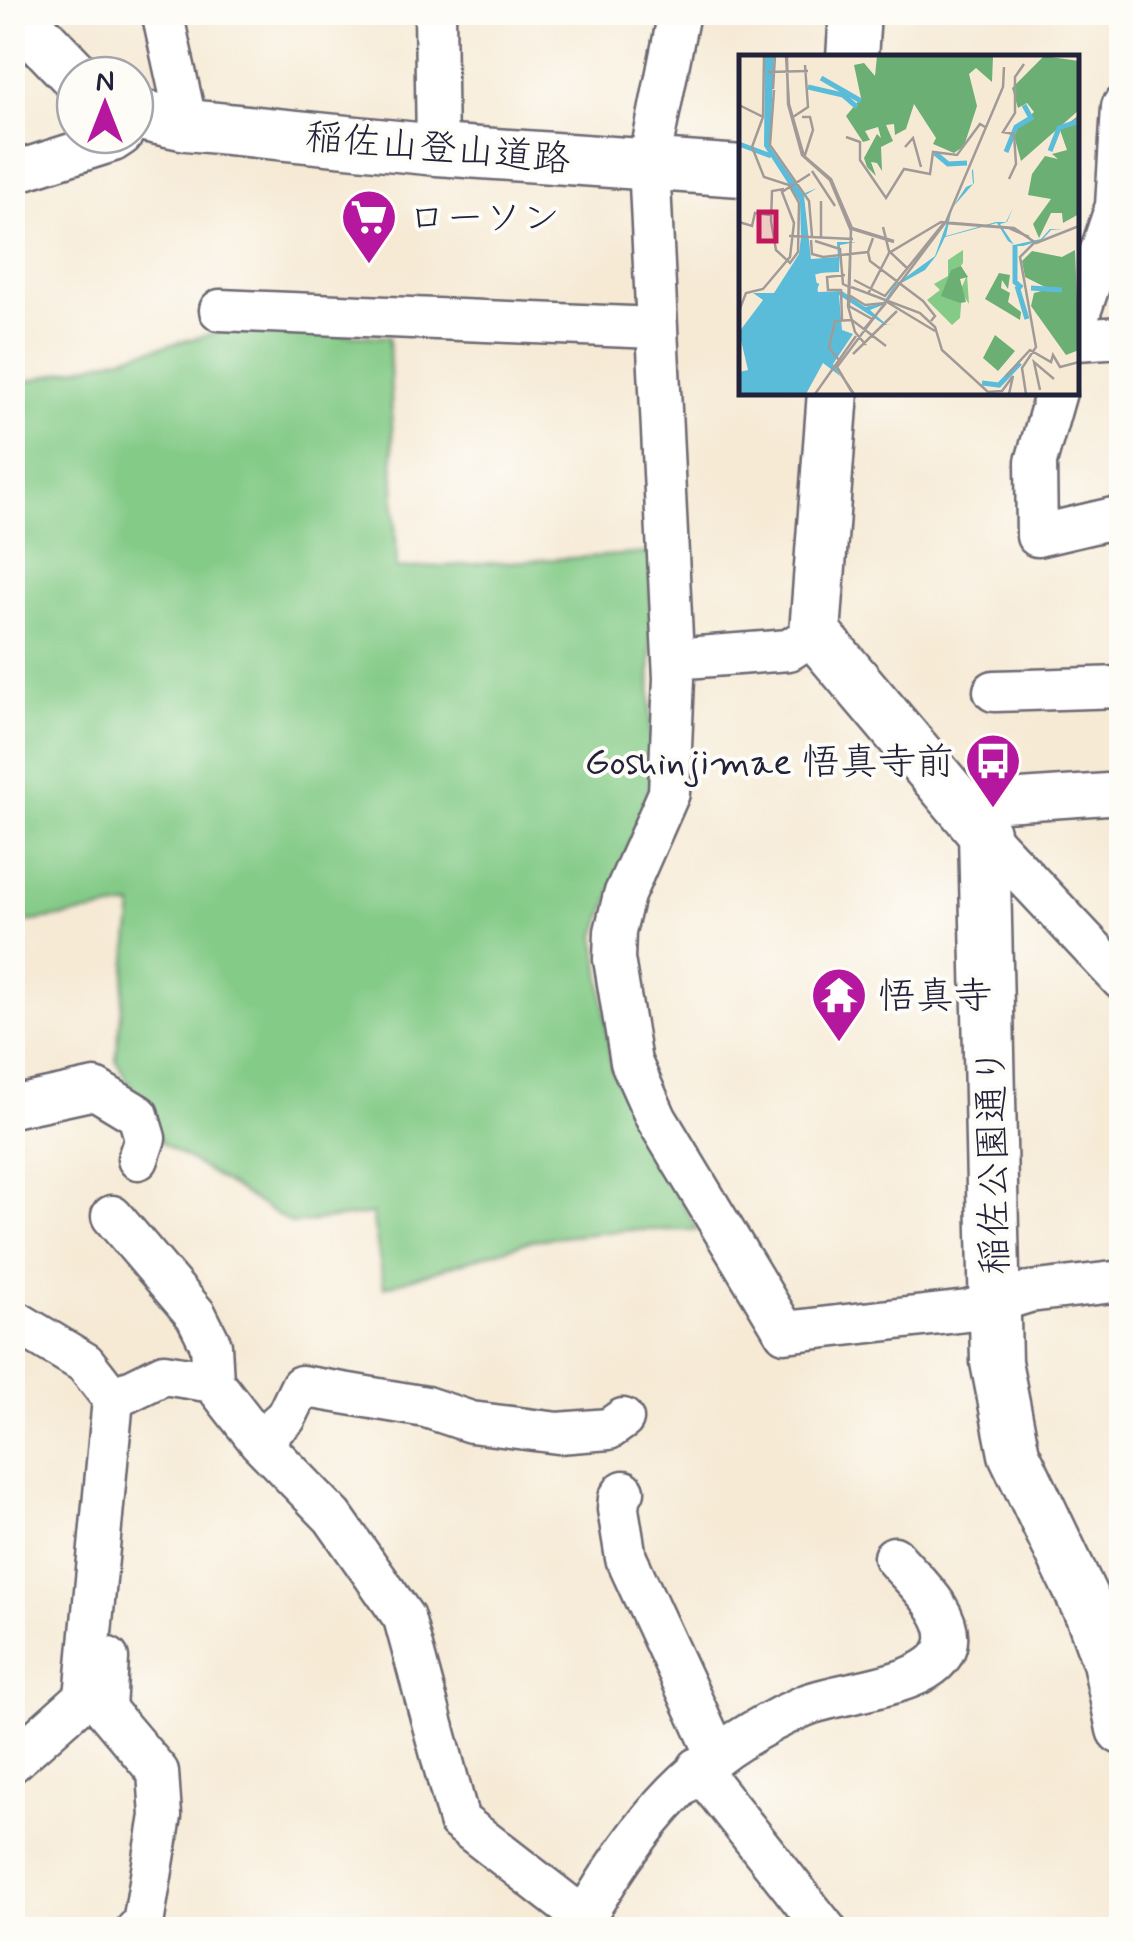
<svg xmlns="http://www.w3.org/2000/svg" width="1134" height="1942" viewBox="0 0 1134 1942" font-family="Mynerve,'Klee One',sans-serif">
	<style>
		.green { fill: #84cb87; stroke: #537661; stroke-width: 2.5 }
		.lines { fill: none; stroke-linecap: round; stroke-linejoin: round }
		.minor-casing { stroke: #6c6871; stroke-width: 45 }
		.tertiary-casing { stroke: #6c6871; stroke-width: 55 }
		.minor { stroke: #fff; stroke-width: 40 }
		.tertiary { stroke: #fff; stroke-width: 50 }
		.labels { text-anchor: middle; stroke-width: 8; stroke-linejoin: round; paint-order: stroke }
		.street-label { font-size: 38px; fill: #22223b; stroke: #fdfcf7 }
		.poi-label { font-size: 38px; fill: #22223b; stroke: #fdfcf7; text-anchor: start }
		.inset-river { fill: none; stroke: #5bbcd9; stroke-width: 5 }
		.inset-road { fill: none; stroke: #a19a97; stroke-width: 2.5 }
		.view { fill: #c2185b; fill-opacity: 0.15; stroke: #c2185b; stroke-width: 5 }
		.inset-edge { fill: none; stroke: #22223b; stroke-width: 5 }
	</style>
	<rect width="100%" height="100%" fill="#fdfcf7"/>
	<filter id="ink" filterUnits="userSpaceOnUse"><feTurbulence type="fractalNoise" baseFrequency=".01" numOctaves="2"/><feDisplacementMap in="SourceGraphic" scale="20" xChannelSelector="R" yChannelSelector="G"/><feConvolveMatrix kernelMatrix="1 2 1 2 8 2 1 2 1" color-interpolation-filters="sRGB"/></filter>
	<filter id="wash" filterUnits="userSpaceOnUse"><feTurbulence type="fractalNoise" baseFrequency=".0048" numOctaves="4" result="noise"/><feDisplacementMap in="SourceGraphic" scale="40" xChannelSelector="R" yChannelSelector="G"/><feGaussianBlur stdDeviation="2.25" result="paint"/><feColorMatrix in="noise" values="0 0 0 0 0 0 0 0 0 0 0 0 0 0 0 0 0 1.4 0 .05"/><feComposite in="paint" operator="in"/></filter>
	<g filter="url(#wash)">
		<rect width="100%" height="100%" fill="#f6ead5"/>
		<path class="green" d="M 227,330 L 389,337 L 397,569 L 651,553 L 650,787 L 596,936 L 612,1072 L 697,1230 L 628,1230 L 533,1240 L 384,1287 L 372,1214 L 292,1224 L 162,1143 L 116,1060 L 133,906 L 13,924 L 13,385 Z"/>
	</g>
	<g filter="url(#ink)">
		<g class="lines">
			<g class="minor-casing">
				<path id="minor" d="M 162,12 L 187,125
					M 435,12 L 437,150
					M 679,12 L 649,163 L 674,678 L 669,793 L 624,895 L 615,932 L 614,959 L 631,1062 L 656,1118 L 785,1332 L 967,1311 L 1029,1292 L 1122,1281
					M 12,173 L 113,141 L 122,135
					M 220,310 L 656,328
					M 1076,324 L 1116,206 L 1122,107
					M 1076,340 L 1122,337
					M 1056,392 L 1036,462 L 1037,536 L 1122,516
					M 673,659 L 789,650 L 815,633
					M 994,691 L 1122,687
					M 960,804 L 1122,793
					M 984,833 L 1122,980
					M 12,1107 L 95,1089 L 138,1115 L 145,1138 L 138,1159
					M 112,1216 L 196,1315 L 211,1345 L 213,1382 L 259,1441 L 333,1517 L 404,1618 L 459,1821 L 584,1918 L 593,1930
					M 12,1319 L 85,1363 L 113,1399 L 164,1374 L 213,1382
					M 259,1441 L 286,1417 L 301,1386 L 426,1407 L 471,1422 L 558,1433 L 609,1429 L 623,1419
					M 624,1491 L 619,1498 L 618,1509 L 626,1558 L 717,1755
					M 108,1658 L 105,1709 L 158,1772 L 161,1816 L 143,1924 L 136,1930
					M 12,1762 L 85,1697 L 113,1399
					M 698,1768 L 826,1930
					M 584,1918 C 643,1819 694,1753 804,1706 C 840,1690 934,1688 946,1646 C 955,1614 912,1579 894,1557"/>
			</g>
			<g class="tertiary-casing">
				<path id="tertiary" d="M 12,18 L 26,24 L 75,75
					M 852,58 L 855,12
					M 135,114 L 187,125 L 437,150 L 742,171
					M 833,392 L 815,633 L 984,833 L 996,1362 L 1014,1454 L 1091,1615 L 1108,1662 L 1122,1729"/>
			</g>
			<use href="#minor" class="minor"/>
			<use href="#tertiary" class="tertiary"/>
		</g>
	</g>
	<defs>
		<g id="supermarket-pin" transform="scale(2.875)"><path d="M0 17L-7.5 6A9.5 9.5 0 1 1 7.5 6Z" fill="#b5179e" stroke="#fdfcf7"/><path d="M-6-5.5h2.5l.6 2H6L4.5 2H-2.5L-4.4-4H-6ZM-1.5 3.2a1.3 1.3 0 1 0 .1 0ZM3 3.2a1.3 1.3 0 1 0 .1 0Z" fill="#fff"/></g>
		<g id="bus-pin" transform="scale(2.875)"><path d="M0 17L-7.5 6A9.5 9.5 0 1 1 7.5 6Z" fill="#b5179e" stroke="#fdfcf7"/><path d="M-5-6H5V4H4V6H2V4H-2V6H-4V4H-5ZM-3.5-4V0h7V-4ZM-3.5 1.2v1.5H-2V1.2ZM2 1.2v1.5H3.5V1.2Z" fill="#fff"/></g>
		<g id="temple-pin" transform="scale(2.875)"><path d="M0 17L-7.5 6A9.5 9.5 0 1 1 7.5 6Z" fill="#b5179e" stroke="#fdfcf7"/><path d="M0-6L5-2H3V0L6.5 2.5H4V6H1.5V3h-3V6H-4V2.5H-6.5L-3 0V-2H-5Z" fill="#fff"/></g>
	</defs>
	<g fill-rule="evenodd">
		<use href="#supermarket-pin" x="369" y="217"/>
		<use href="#bus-pin" x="993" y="761"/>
		<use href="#temple-pin" x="839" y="995"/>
	</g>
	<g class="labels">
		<g class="street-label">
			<text transform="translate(438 147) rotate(5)" y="13">稲佐山登山道路</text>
			<text transform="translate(992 1161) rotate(-91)" y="13">稲佐公園通り</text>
		</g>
		<g class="poi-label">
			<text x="408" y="230">ローソン</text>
			<text x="954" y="774" text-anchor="end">Goshinjimae 悟真寺前</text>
			<text x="878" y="1008">悟真寺</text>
		</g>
	</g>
	<g transform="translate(739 55)">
		<rect width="340" height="340" fill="#f6ead5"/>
		<path d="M 224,195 L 224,208 L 211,225 L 222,234 L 228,220 L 230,249 L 223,238 L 221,263 L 213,270 L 188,245 L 201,235 L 195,229 L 209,221 L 209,205 Z" fill="#84cb87"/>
		<path d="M 138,1 L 254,1 L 253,27 L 237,13 L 230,19 L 238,51 L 225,91 L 215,98 L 194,89 L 197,83 L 175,49 L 167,74 L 156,80 L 155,69 L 147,70 L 154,86 L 142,92 L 143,116 L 138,108 L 132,107 L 137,121 L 128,112 L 125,103 L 138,79 L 142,83 L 139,72 L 126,76 L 131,85 L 124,87 L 107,61 L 122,43 L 115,10 L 125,8 L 136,21 ZM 305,1 L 340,6 L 340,55 L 282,106 L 274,77 L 295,57 L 288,48 L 279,53 L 273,33 ZM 340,60 L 340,159 L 324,168 L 323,158 L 312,158 L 300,183 L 294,169 L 312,144 L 289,140 L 293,119 L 306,101 L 319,104 L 313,99 L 328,95 L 321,75 ZM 336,195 L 340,295 L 327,300 L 292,251 L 295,238 L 310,234 L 286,222 L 283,206 L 293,196 L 323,202 ZM 222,211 L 229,222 L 221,224 L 227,247 L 221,248 L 202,241 L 212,215 ZM 260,218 L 271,220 L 269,234 L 263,225 L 262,233 L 271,238 L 269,247 L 282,257 L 281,265 L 246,244 ZM 256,280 L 276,296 L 259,316 L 244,303 Z" fill="#6baf74"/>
		<path d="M 26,1 L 35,1 L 31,92 L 64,139 L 78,133 L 65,141 L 72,204 L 99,202 L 98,187 L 117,187 L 101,190 L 100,217 L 76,218 L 79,237 L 103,236 L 126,252 L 144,248 L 156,230 L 196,201 L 213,153 L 227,132 L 234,129 L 233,118 L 233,115 L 234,114 L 235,128 L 213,153 L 207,181 L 257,167 L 267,167 L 274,153 L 268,167 L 261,169 L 275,190 L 302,184 L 311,174 L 324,175 L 312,175 L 303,185 L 284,191 L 277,191 L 269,186 L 258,168 L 206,182 L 197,201 L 186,215 L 157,231 L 146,249 L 131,255 L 148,270 L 157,269 L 146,270 L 100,240 L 103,275 L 114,279 L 94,309 L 101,321 L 84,308 L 67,339 L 0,339 L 0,317 L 9,315 L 0,277 L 24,245 L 14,238 L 35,238 L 60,199 L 62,182 L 61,147 L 25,91 Z" fill="#5bbcd9"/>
		<path class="inset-river" d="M 82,23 L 122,46M 69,32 L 104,40 L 118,52M 0,89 L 32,101M 311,96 L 320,73 L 340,66M 267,97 L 277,72 L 292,63 L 285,50M 196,98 L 209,109 L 228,108M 276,190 L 276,227 L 283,233M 278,231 L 288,264M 292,233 L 323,235M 74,264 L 93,251 L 93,243M 243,328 L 260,330 L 281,308M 17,339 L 63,266 L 90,246M 20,339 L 48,299 L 78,228M 22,339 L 68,264M 26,339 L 73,265 L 71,218 L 97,212M 29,339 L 53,304 L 77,299 L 91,308"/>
		<path class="inset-road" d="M 47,1 L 50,49 L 65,101 L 92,124 L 113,173 L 155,186M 48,1 L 49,49 L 63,100 L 91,125 L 112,176 L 109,251 L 116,277 L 127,290M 29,17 L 69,16M 34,34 L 36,1M 35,35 L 31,90 L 70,146 L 73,181M 0,50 L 24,62 L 13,92 L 25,122 L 50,130 L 60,148 L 59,197 L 51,208 L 37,195 L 32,166 L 33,136 L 45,134M 24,62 L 25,1M 54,62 L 69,52 L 66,10M 63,62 L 71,62 L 74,75 L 65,103M 107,82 L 121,87 L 121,105 L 147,143 L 165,114 L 191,119 L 194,97 L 218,100 L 241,69 L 246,72M 166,92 L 174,83 L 182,112M 73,116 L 96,151M 270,124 L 277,109 L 275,79 L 264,77 L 276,58 L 276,22 L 285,9M 82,146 L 82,182M 0,167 L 13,171 L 16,158 L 32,160M 206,169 L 264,32 L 265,12M 112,172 L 110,251 L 133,264M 144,172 L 150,196 L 169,214M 113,174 L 155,187M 50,181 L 114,184M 72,185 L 73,199 L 84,202 L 129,197 L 134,183M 76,186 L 101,194 L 104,229 L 112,233M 129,197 L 131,206 L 184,246 L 196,261 L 192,266M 115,225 L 146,241 L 204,169M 112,232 L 181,258 L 196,272 L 203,295 L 249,337 L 263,336 L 274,321 L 270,339M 102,234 L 103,266M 102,235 L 89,235 L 88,222 L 106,220M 129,239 L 150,198 L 202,167 L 275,173 L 297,188 L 340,171M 110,240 L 126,250 L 147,248M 148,247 L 196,276M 0,256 L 7,238 L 24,234 L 51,202 L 55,168 L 43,137 L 71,119M 95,266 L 113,265 L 147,291M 96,266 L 90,293 L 100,305M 125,274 L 147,248M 114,299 L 158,256M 97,312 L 115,339M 267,321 L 291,295 L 312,307 L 314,300 L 321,312 L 340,307M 301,335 L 295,307 L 315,324M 76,339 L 117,281M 114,339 L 98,312 L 206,168 L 270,173 L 290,182M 287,339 L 283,313 L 297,292 L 281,202 L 295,188"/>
		<path class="view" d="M 20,157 L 37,157 L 37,186 L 20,186 Z"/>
		<rect width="340" height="340" class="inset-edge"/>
	</g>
	<rect width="1134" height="1942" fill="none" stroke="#fdfcf7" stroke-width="50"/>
	<g transform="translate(105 105)"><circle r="48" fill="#fdfcf7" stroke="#a5a5ac" stroke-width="2.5"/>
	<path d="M0-8L18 38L0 25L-18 38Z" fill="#b5179e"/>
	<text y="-15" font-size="28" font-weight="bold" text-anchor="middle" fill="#22223b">N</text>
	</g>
</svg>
